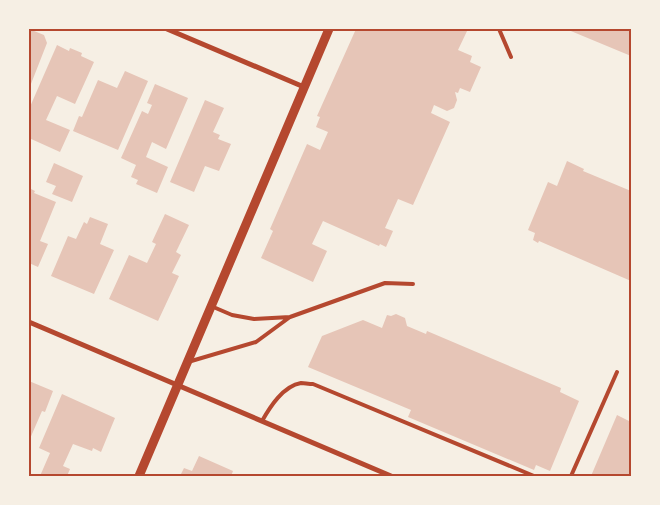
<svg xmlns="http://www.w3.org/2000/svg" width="660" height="505" viewBox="0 0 660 505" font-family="Overpass,sans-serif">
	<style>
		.building { fill: #e6c5b7 }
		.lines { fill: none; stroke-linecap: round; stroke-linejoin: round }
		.service { stroke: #b5482f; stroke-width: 4 }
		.minor { stroke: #b5482f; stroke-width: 5 }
		.tertiary { stroke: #b5482f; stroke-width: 9 }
		.neatline { fill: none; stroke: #b5482f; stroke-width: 2 }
	</style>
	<rect width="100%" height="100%" fill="#f6efe4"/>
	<path class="building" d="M 29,29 L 44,35 L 47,43 L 29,89 Z
		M 356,29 L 468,29 L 458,50 L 472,56 L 470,62 L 481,67 L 470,92 L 460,88 L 458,93 L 455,92 L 457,100 L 454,108 L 447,111 L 434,105 L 431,113 L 450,122 L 413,205 L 398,199 L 385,228 L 393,231 L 386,247 L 380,244 L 379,246 L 323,221 L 312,244 L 327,251 L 313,282 L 261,258 L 273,231 L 270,229 L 307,144 L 320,150 L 328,132 L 316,127 L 320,117 L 317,116 Z
		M 566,29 L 631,29 L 631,56 Z
		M 57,45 L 69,51 L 70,48 L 82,53 L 81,56 L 94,62 L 75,104 L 57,96 L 46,120 L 70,130 L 60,152 L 29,138 L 29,109 Z
		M 125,71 L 148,81 L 118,150 L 73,131 L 79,116 L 82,117 L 98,80 L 117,88 Z
		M 155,84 L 188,98 L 166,149 L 152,142 L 146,157 L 168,167 L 157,193 L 136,184 L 138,180 L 131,177 L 136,165 L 121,158 L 142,111 L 148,114 L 152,105 L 147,103 Z
		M 205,100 L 224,108 L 213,132 L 220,135 L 218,139 L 231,144 L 219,171 L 205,166 L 194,192 L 170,182 Z
		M 567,161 L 584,169 L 583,171 L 631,191 L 631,281 L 539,241 L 538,243 L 533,240 L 535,233 L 528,230 L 548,182 L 557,186 Z
		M 54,163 L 83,176 L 72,202 L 52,194 L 56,186 L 46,182 Z
		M 29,188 L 35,191 L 34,193 L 56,202 L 40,241 L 48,244 L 38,267 L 29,263 Z
		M 165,214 L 189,225 L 176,252 L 181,255 L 172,273 L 179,276 L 158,321 L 109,299 L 129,255 L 147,263 L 156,244 L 152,242 Z
		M 90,217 L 108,224 L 100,244 L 114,250 L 94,294 L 51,276 L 68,236 L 76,239 L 84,222 L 87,224 Z
		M 396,314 L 405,318 L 407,326 L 426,334 L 427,331 L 561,388 L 560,392 L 579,401 L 550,471 L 536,465 L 534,470 L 408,417 L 411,410 L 308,367 L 322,336 L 363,320 L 382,328 L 387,315 L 391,316 Z
		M 29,381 L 53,391 L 45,412 L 42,411 L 29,441 Z
		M 62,394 L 115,418 L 101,452 L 93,448 L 92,451 L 73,444 L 63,466 L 70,469 L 67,476 L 40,476 L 50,453 L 39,448 Z
		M 617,415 L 631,422 L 631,476 L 591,476 Z
		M 199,456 L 233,471 L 231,476 L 180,476 L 184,468 L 192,471 Z"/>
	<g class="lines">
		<path class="service" d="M 499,29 L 511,57
			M 211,306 L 232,315 L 254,319 L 290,317 L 385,283 L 413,284
			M 188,362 L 256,342 L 290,317
			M 262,421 C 270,407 283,386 301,383 C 304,383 309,384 313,384 L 534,476
			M 571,476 L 617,372"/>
		<path class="minor" d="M 167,29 L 304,87
			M 29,322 L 391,476"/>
		<path class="tertiary" d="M 139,476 L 329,29"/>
	</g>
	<rect width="660" height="505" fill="none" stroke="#f6efe4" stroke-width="60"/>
	<rect x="30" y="30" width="600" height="445" class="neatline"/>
</svg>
